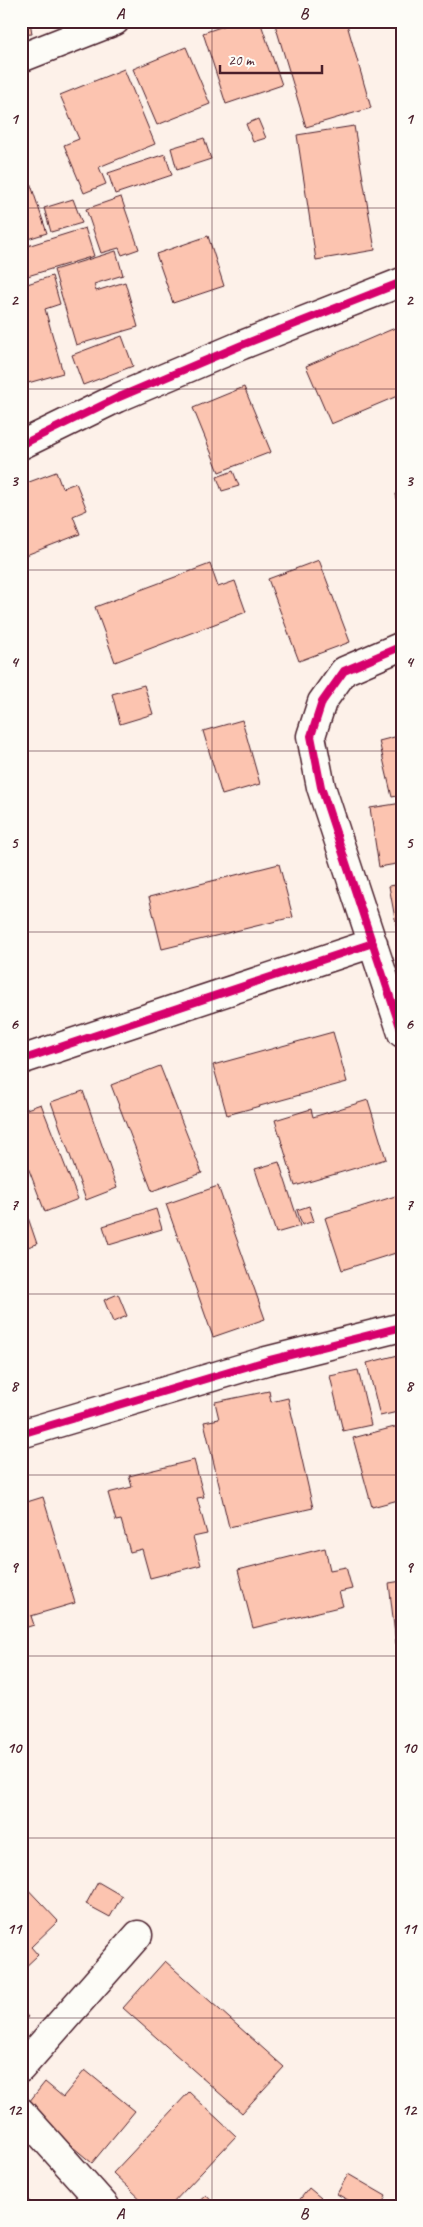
<svg xmlns="http://www.w3.org/2000/svg" width="423" height="2227" viewBox="0 0 423 2227" font-family="Caveat,sans-serif">
	<style>
		.building { fill: #fcc4b0; stroke: #4a1f2b }
		.lines { fill: none; stroke-linecap: round; stroke-linejoin: round }
		.minor-casing { stroke: #4a1f2b; stroke-width: 31 }
		.minor { stroke: #fdfcf7; stroke-width: 28 }
		.cycleway-casing { stroke: #fdfcf7; stroke-width: 11 }
		.cycleway { stroke: #d6006c; stroke-width: 8 }
		.grid { fill: none; stroke: #4a1f2b; stroke-width: 1; stroke-opacity: 0.55 }
		.neatline { fill: none; stroke: #4a1f2b; stroke-width: 2 }
		.grid-label { font-size: 16px; text-anchor: middle; font-weight: bold; fill: #4a1f2b }
	</style>
	<rect width="100%" height="100%" fill="#fdf1e9"/>
	<filter id="ink" filterUnits="userSpaceOnUse"><feTurbulence type="fractalNoise" baseFrequency=".02" numOctaves="2"/><feDisplacementMap in="SourceGraphic" scale="10" xChannelSelector="R" yChannelSelector="G"/><feConvolveMatrix kernelMatrix="1 2 1 2 8 2 1 2 1" color-interpolation-filters="sRGB"/></filter>
	<g filter="url(#ink)">
		<path class="building" d="M 21,21 L 30,21 L 32,34 L 21,35 Z
			M 238,21 L 260,21 L 282,85 L 226,104 L 203,33 Z
			M 274,21 L 346,21 L 371,108 L 306,127 Z
			M 186,47 L 210,104 L 157,125 L 133,69 Z
			M 124,69 L 155,144 L 99,167 L 106,184 L 84,193 L 64,145 L 79,139 L 60,95 Z
			M 258,119 L 266,138 L 253,142 L 246,124 Z
			M 354,126 L 375,250 L 316,260 L 297,135 Z
			M 204,138 L 211,159 L 177,170 L 171,148 Z
			M 165,154 L 172,175 L 115,194 L 108,173 Z
			M 21,155 L 47,233 L 21,241 Z
			M 121,197 L 139,249 L 122,255 L 119,248 L 101,253 L 86,209 Z
			M 73,199 L 82,223 L 51,232 L 44,208 Z
			M 85,228 L 94,256 L 21,278 L 21,248 Z
			M 208,236 L 224,286 L 173,303 L 156,254 Z
			M 116,251 L 123,275 L 94,284 L 96,291 L 125,282 L 138,327 L 76,345 L 54,270 Z
			M 52,276 L 60,304 L 45,309 L 63,373 L 21,385 L 21,286 Z
			M 402,325 L 402,394 L 331,424 L 306,366 Z
			M 122,336 L 133,366 L 83,385 L 72,355 Z
			M 244,387 L 271,452 L 219,472 L 193,408 Z
			M 233,471 L 239,486 L 222,491 L 217,477 Z
			M 56,472 L 62,488 L 76,483 L 87,510 L 73,516 L 80,534 L 21,557 L 21,485 Z
			M 402,493 L 402,522 L 396,494 Z
			M 319,560 L 350,642 L 299,661 L 268,579 Z
			M 210,564 L 218,587 L 235,581 L 246,612 L 115,662 L 95,607 Z
			M 144,685 L 153,714 L 120,724 L 112,694 Z
			M 242,720 L 260,784 L 222,795 L 203,731 Z
			M 402,735 L 402,795 L 392,797 L 379,741 Z
			M 402,803 L 402,863 L 379,867 L 370,808 Z
			M 279,864 L 293,917 L 162,949 L 149,897 Z
			M 402,884 L 402,939 L 399,940 L 389,886 Z
			M 333,1032 L 347,1082 L 227,1115 L 213,1065 Z
			M 160,1066 L 202,1173 L 152,1191 L 111,1085 Z
			M 83,1091 L 117,1188 L 86,1200 L 51,1102 Z
			M 368,1100 L 386,1159 L 295,1186 L 275,1120 L 311,1109 L 313,1117 Z
			M 41,1104 L 78,1199 L 45,1212 L 21,1149 L 21,1111 Z
			M 279,1162 L 300,1226 L 276,1233 L 255,1169 Z
			M 21,1177 L 27,1193 L 21,1195 Z
			M 218,1186 L 265,1319 L 213,1337 L 166,1204 Z
			M 402,1194 L 402,1251 L 342,1270 L 325,1218 Z
			M 23,1203 L 37,1244 L 21,1249 L 21,1204 Z
			M 309,1206 L 314,1221 L 302,1225 L 297,1210 Z
			M 156,1209 L 162,1229 L 109,1245 L 103,1226 Z
			M 118,1294 L 127,1316 L 113,1322 L 104,1300 Z
			M 402,1354 L 402,1411 L 380,1416 L 367,1363 Z
			M 358,1370 L 371,1425 L 343,1431 L 330,1376 Z
			M 269,1391 L 271,1402 L 288,1398 L 313,1508 L 229,1527 L 204,1422 L 219,1419 L 215,1402 Z
			M 402,1425 L 402,1499 L 372,1507 L 353,1438 Z
			M 194,1460 L 204,1497 L 197,1498 L 207,1534 L 193,1537 L 201,1565 L 150,1578 L 142,1549 L 130,1552 L 121,1520 L 116,1521 L 108,1493 L 132,1487 L 129,1476 Z
			M 22,1486 L 27,1502 L 43,1497 L 75,1603 L 31,1616 L 34,1625 L 21,1629 Z
			M 325,1548 L 330,1570 L 346,1567 L 352,1589 L 339,1592 L 343,1606 L 253,1628 L 238,1570 Z
			M 402,1581 L 402,1644 L 396,1644 L 389,1583 Z
			M 21,1882 L 58,1921 L 31,1947 L 38,1955 L 21,1971 Z
			M 98,1882 L 122,1896 L 110,1917 L 86,1904 Z
			M 165,1961 L 284,2067 L 242,2113 L 123,2008 Z
			M 21,2009 L 28,2017 L 21,2023 Z
			M 85,2070 L 135,2111 L 92,2163 L 25,2107 L 45,2082 L 63,2097 Z
			M 189,2092 L 236,2136 L 170,2206 L 148,2206 L 113,2173 Z
			M 348,2174 L 386,2196 L 381,2206 L 359,2206 L 337,2194 Z
			M 309,2188 L 321,2198 L 314,2206 L 300,2206 L 297,2203 Z
			M 21,2193 L 34,2206 L 21,2206 Z
			M 206,2195 L 216,2206 L 194,2206 Z"/>
		<g class="lines">
			<g class="minor-casing">
				<path id="minor" d="M 21,58 L 115,21
					M 21,445 L 117,398 L 242,345 L 402,282
					M 402,646 L 344,671 L 322,702 L 311,736 L 321,787 L 402,1033
					M 21,1060 L 373,943
					M 21,1434 L 266,1361 L 402,1327
					M 21,2068 L 138,1935
					M 21,2112 L 105,2206"/>
			</g>
			<use href="#minor" class="minor"/>
			<g class="cycleway-casing">
				<path id="cycleway" d="M 21,445 L 117,398 L 242,345 L 402,282
					M 402,646 L 344,671 L 322,702 L 311,736 L 321,787 L 402,1033
					M 21,1060 L 373,943
					M 21,1434 L 266,1361 L 402,1327"/>
			</g>
			<use href="#cycleway" class="cycleway"/>
		</g>
	</g>
	<path class="grid" d="M 212,21 L 212,2206M 21,208 L 402,208M 21,389 L 402,389M 21,570 L 402,570M 21,751 L 402,751M 21,932 L 402,932M 21,1113 L 402,1113M 21,1294 L 402,1294M 21,1475 L 402,1475M 21,1656 L 402,1656M 21,1838 L 402,1838M 21,2018 L 402,2018"/>
	<rect width="423" height="2227" fill="none" stroke="#fdfcf7" stroke-width="55"/>
	<path d="M220 65v8h102v-8" fill="none" stroke="#4a1f2b" stroke-width="2.5"/>
	<text x="228" y="65" font-size="15" fill="#4a1f2b" stroke="#fdfcf7" stroke-width="4" paint-order="stroke">20 m</text>
	<rect x="28" y="28" width="368" height="2172" class="neatline"/>
	<g class="grid-label">
		<text x="120" y="19">A</text>
		<text x="304" y="19">B</text>
		<text x="14" y="124">1</text>
		<text x="409" y="124">1</text>
		<text x="14" y="305">2</text>
		<text x="409" y="305">2</text>
		<text x="14" y="486">3</text>
		<text x="409" y="486">3</text>
		<text x="14" y="667">4</text>
		<text x="409" y="667">4</text>
		<text x="14" y="848">5</text>
		<text x="409" y="848">5</text>
		<text x="14" y="1029">6</text>
		<text x="409" y="1029">6</text>
		<text x="14" y="1210">7</text>
		<text x="409" y="1210">7</text>
		<text x="14" y="1391">8</text>
		<text x="409" y="1391">8</text>
		<text x="14" y="1572">9</text>
		<text x="409" y="1572">9</text>
		<text x="14" y="1753">10</text>
		<text x="409" y="1753">10</text>
		<text x="14" y="1934">11</text>
		<text x="409" y="1934">11</text>
		<text x="14" y="2115">12</text>
		<text x="409" y="2115">12</text>
		<text x="120" y="2219">A</text>
		<text x="304" y="2219">B</text>
	</g>
</svg>
